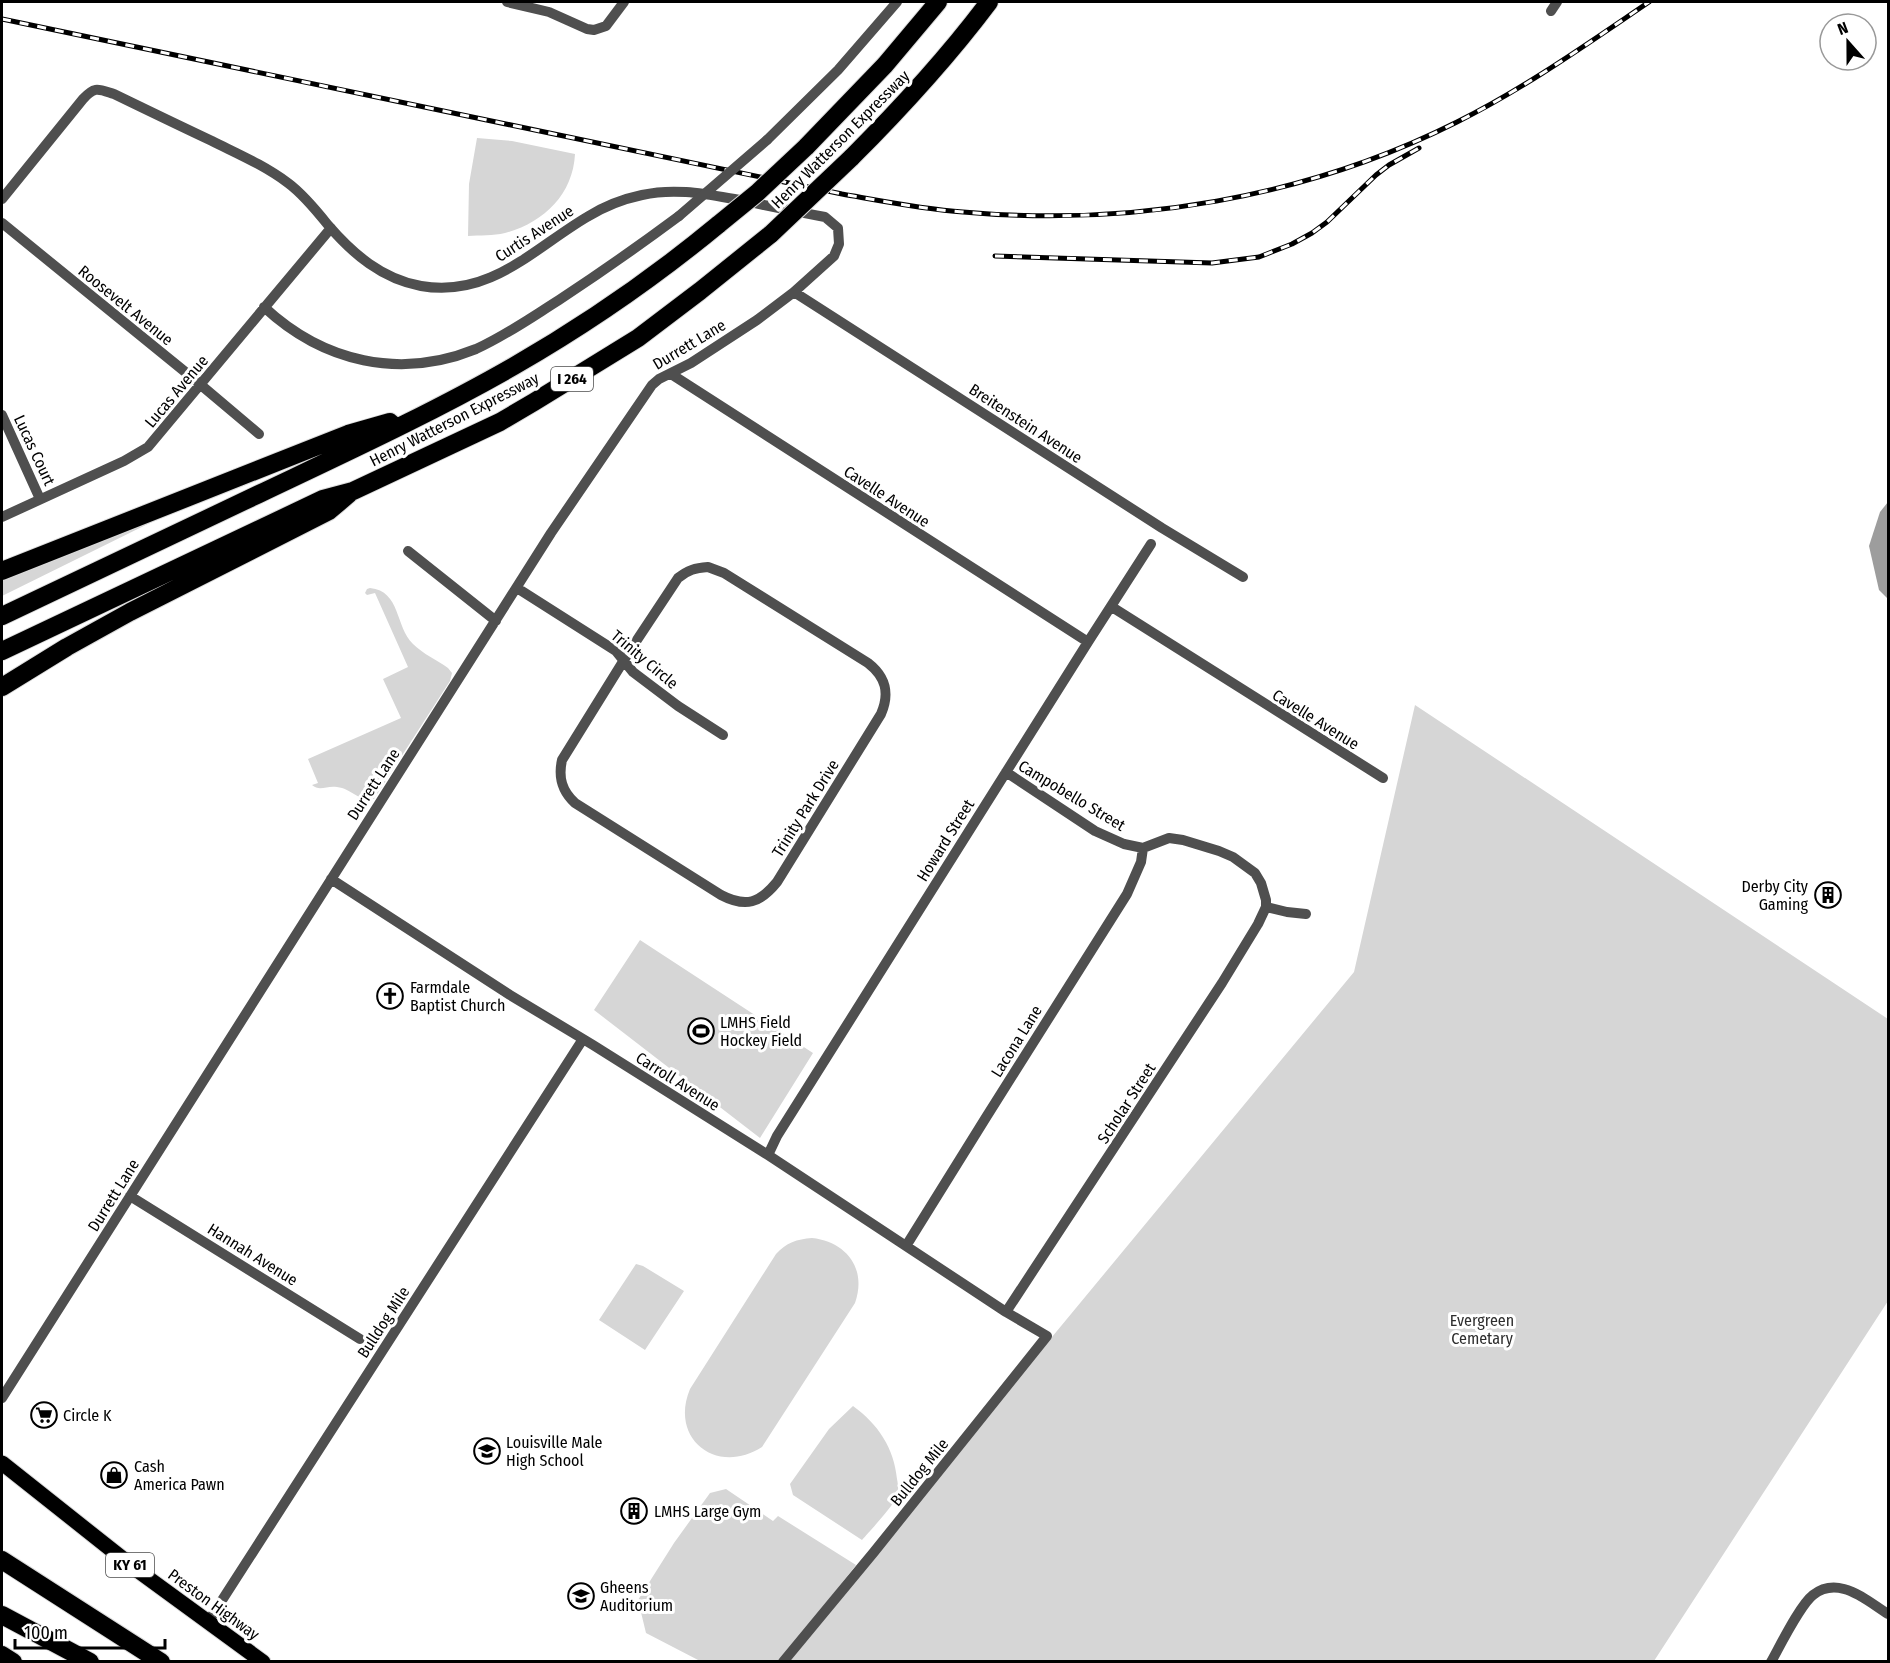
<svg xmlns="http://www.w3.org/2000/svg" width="1890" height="1663" viewBox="0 0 1890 1663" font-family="'Fira Sans Condensed',sans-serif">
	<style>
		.green { fill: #d6d6d6 }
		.water { fill: #9d9d9d }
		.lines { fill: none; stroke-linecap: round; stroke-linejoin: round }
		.primary-casing { stroke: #dbdbdb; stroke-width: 17 }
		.motorway-casing { stroke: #dbdbdb; stroke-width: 20 }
		.minor { stroke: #4f4f4f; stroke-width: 10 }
		.primary { stroke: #000; stroke-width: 15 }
		.motorway { stroke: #000; stroke-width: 18 }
		.rail-casing { stroke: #000; stroke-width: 5 }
		.rail { stroke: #fff; stroke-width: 3; stroke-dasharray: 9; stroke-linecap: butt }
		.motorway-bridge-casing { stroke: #dbdbdb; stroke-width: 20; stroke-linecap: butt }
		.minor-bridge { stroke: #4f4f4f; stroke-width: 10 }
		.motorway-bridge { stroke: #000; stroke-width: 18 }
		.labels { text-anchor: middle; stroke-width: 6; stroke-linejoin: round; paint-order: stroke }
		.shield { fill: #fff; stroke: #4c4c4c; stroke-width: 1.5 }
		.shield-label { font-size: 15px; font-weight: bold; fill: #000 }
		.street-label { font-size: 16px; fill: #000; stroke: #fff }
		.poi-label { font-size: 16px; fill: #000; stroke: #fff; text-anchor: start }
		.park-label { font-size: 16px; fill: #2d2d2d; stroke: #fff }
	</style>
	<rect width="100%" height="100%" fill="#fff"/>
	<path class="green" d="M 477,138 L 512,141 L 575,154 C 573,195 543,223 505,233 C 493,236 480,235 468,236 L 469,184 Z
		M 164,516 L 2,596 L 2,578 Z
		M 370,588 C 401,591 395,627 413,644 C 423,654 437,660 448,668 L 452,673 L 450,681 L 374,799 C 356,801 353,789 337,787 C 327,785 320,792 312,785 L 318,783 L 308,759 L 401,718 L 383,679 L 408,667 L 375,593 L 367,595 L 365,593 L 367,589 Z
		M 1415,705 L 1888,1019 L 1888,1301 L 1654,1661 L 783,1662 L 1354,972 Z
		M 640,940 L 813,1053 L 760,1138 L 594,1010 Z
		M 812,1238 C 847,1242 867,1269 855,1303 L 762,1447 C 717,1476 669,1439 690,1389 L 776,1254 C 786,1243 797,1239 812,1238 Z
		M 636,1264 L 643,1266 L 684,1291 L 645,1350 L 599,1320 Z
		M 853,1406 C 878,1424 894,1448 897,1479 C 898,1484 899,1492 897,1497 C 892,1507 870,1531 862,1540 L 793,1495 L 790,1484 L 829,1429 Z
		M 726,1489 L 773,1521 L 778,1516 L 856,1565 L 780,1661 L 700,1661 L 646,1633 L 638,1600 L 674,1543 L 710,1493 Z"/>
	<path class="water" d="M 1888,502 L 1888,599 L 1879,590 L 1869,546 L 1880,512 Z"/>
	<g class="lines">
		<g class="primary-casing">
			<path id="primary" d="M 2,1463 L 137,1570 L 263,1662"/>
		</g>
		<g class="motorway-casing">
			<path id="motorway" d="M 806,147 L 885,65 L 938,2
				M 851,158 C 901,108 947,58 989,2
				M 2,571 L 348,434 L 390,422
				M 2,616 C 87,576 173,535 259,494 C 345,453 432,413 514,366 C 587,324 655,277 719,224
				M 2,651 L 323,499 L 353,491 L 500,422 L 534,402 L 638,338 L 700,291 L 771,234
				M 2,687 L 67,647 L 130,612 L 329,511 L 349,494
				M 2,1560 L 161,1662
				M 2,1615 L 90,1662
				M 2,1655 L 13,1662"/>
		</g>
		<path class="minor" d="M 507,2 L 549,12 L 587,29 L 594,30 L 606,26 L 624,2
			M 1551,11 L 1557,2
			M 767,140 L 838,70 L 897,2
			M 2,199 L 83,99 C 95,86 98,89 114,94 C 147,110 180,126 212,141 C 238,154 264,165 288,183 C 303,194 316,210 328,225 C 353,254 382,279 421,286 C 490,298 533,249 587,217 C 603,207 623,199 642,195 C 678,187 709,195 745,201 C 771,207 798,212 825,217 L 838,228 L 839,244 L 834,256 L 794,292 L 757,320 L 691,363 L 659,379 L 652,385 L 551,533 L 2,1398
			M 2,223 L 189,375 L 259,434
			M 794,292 L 1162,528 L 1243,577
			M 264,307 C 323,362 400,380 476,349 C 505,336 532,317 559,300 C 600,273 640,245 679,216
			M 671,374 L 1088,642
			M 2,415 L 40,499
			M 2,517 L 124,461 L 148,447 L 331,228
			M 408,551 L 496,621
			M 708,567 L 724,573 L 868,663 C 886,677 890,693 881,714 L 777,882 C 760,903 746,908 721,895 L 575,803 C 562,791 558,778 562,760 L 629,652 L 678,578 C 688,570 695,568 708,567 Z
			M 517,588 L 616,651 L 633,672 L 678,706 L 723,735
			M 1112,607 L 1383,778
			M 1006,772 L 1095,831 L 1124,844 L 1143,848 L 1169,838 L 1183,840 L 1219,851 L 1233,857 L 1255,873 L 1261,883 L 1266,900 L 1266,907 L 1258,924 L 1222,983 L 1006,1312
			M 331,879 L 510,995 L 593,1045 L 768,1155 L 1006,1312 L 1047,1336 L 874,1552 L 783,1662
			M 1266,907 L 1287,912 L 1306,914
			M 768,1155 L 777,1136 L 1088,642 L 1151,544
			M 130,1196 L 360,1339
			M 906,1246 L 985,1119 L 1127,894 L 1141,862 L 1143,848
			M 208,1622 L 583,1039
			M 1771,1662 C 1780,1646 1800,1605 1813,1595 C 1822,1588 1833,1586 1844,1589 C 1860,1593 1875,1606 1888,1614"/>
		<use href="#primary" class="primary"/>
		<use href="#motorway" class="motorway"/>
		<g class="rail-casing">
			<path id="rail" d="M 2,19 L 842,194 C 882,201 922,209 963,212 C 1131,227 1306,198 1457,122 C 1525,88 1587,44 1649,2
				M 995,256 L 1212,263 L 1259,257 L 1292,244 L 1312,233 L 1327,222 L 1376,175 L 1389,165 L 1419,148"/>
		</g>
		<use href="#rail" class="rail"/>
		<g class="motorway-bridge-casing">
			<path id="motorway-bridge" d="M 719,224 L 757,193 L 806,147
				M 771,234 L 851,158"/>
		</g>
		<path class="minor-bridge" d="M 679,216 L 767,140"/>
		<use href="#motorway-bridge" class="motorway-bridge"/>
	</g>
	<defs>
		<g id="building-ring" transform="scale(1.35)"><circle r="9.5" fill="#fff" stroke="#000" stroke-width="1.5"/><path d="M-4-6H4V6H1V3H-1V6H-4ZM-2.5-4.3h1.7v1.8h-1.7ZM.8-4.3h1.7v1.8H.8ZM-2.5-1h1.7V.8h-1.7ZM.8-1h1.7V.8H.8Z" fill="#000"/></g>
		<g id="church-ring" transform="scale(1.35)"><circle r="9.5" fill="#fff" stroke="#000" stroke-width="1.5"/><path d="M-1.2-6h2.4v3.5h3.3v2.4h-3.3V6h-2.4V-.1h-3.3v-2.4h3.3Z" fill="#000"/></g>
		<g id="stadium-ring" transform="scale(1.35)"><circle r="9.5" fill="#fff" stroke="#000" stroke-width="1.5"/><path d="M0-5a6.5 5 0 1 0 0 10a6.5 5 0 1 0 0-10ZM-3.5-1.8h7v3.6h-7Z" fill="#000"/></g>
		<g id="supermarket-ring" transform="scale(1.35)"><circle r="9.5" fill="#fff" stroke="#000" stroke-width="1.5"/><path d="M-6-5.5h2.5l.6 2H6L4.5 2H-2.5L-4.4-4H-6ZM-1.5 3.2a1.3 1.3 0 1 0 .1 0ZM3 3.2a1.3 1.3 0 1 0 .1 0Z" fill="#000"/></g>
		<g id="school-ring" transform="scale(1.35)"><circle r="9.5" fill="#fff" stroke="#000" stroke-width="1.5"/><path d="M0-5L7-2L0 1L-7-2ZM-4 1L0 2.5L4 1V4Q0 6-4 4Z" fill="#000"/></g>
		<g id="shop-ring" transform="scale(1.35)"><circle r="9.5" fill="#fff" stroke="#000" stroke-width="1.5"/><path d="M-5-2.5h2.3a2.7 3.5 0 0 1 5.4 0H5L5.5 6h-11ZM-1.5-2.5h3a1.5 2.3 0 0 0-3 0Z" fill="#000"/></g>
	</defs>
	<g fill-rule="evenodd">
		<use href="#building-ring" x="1828" y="895"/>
		<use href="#church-ring" x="390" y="996"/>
		<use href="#stadium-ring" x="701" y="1031"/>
		<use href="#supermarket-ring" x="44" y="1415"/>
		<use href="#school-ring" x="487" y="1451"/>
		<use href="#shop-ring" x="114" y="1475"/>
		<use href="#building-ring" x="634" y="1511"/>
		<use href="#school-ring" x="581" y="1596"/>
	</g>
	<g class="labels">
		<g class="shield">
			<rect x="551" y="367" width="42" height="24" rx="4.5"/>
			<rect x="106" y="1553" width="48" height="24" rx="4.5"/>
		</g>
		<g class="shield-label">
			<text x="572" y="384">I 264</text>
			<text x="130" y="1570">KY 61</text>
		</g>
		<g class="street-label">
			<text transform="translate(840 139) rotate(-45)" y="6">Henry Watterson Expressway</text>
			<text transform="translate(534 233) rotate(-33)" y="6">Curtis Avenue</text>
			<text transform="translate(126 305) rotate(39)" y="6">Roosevelt Avenue</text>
			<text transform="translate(689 344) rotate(-31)" y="6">Durrett Lane</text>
			<text transform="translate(176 391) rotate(-50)" y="6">Lucas Avenue</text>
			<text transform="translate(454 419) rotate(-27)" y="6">Henry Watterson Expressway</text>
			<text transform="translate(1026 423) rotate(33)" y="6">Breitenstein Avenue</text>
			<text transform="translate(35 450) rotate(65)" y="6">Lucas Court</text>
			<text transform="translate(887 496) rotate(33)" y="6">Cavelle Avenue</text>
			<text transform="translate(645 659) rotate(40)" y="6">Trinity Circle</text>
			<text transform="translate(1316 719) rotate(32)" y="6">Cavelle Avenue</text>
			<text transform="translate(373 784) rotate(-57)" y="6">Durrett Lane</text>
			<text transform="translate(1072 795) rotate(31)" y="6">Campobello Street</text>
			<text transform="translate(805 808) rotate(-58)" y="6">Trinity Park Drive</text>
			<text transform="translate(945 840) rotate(-58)" y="6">Howard Street</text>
			<text transform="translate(1016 1041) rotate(-58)" y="6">Lacona Lane</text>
			<text transform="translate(678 1081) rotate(32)" y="6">Carroll Avenue</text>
			<text transform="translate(1126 1103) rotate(-57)" y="6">Scholar Street</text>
			<text transform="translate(113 1195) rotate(-58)" y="6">Durrett Lane</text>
			<text transform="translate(253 1254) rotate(32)" y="6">Hannah Avenue</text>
			<text transform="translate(383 1322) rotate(-57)" y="6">Bulldog Mile</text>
			<text transform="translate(919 1472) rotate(-51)" y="6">Bulldog Mile</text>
			<text transform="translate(214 1604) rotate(36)" y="6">Preston Highway</text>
		</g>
		<g class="poi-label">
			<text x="1808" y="892" text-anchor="end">Derby City<tspan x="1808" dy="18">Gaming</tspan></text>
			<text x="410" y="993">Farmdale<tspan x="410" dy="18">Baptist Church</tspan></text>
			<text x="720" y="1028">LMHS Field<tspan x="720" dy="18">Hockey Field</tspan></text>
			<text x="63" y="1421">Circle K</text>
			<text x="506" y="1448">Louisville Male<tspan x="506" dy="18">High School</tspan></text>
			<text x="134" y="1472">Cash<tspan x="134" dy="18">America Pawn</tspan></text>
			<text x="654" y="1517">LMHS Large Gym</text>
			<text x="600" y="1593">Gheens<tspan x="600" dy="18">Auditorium</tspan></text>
		</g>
		<g class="park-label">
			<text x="1482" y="1326">Evergreen<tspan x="1482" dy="18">Cemetary</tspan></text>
		</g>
	</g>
	<rect width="1890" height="1663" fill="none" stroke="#000000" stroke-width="6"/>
	<g transform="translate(1848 42) rotate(339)"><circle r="28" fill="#ffffff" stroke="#999999" stroke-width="1.5"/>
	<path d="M0-4.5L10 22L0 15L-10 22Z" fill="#000000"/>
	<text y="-9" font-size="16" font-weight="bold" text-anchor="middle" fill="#000000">N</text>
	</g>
	<path d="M15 1639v9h150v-9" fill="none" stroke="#000000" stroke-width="3"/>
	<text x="24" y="1639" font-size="18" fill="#000000" stroke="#ffffff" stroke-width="4.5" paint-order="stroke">100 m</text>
</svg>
